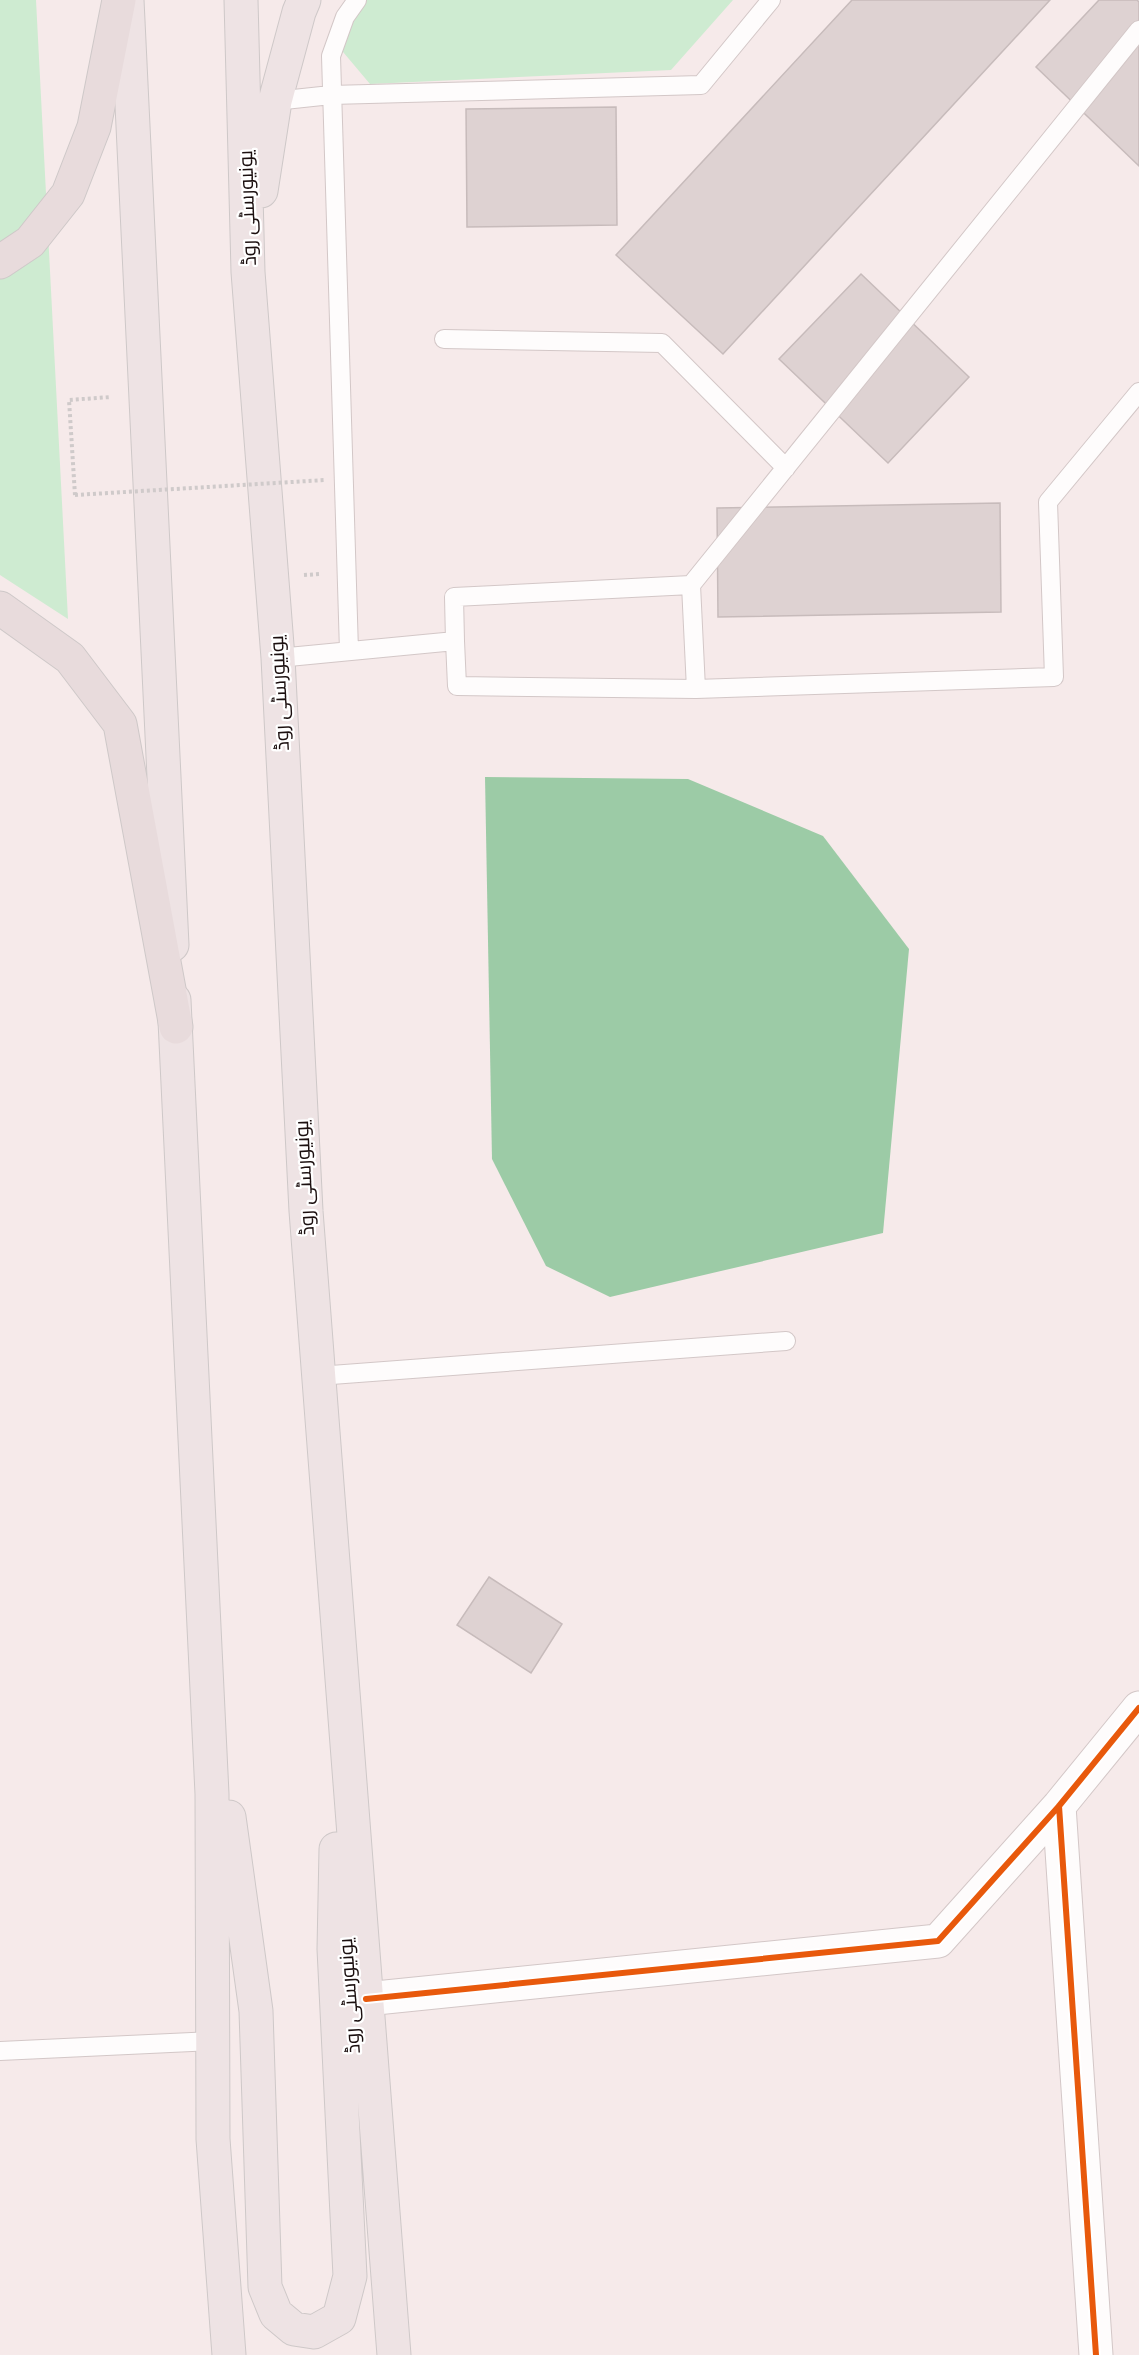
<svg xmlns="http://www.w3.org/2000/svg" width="1139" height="2355" viewBox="0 0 1139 2355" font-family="'Public Sans',Cairo,sans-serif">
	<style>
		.green { fill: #ceebd1 }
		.water { fill: #9ccba6 }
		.building { fill: #ded2d2; stroke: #c7bbbb; stroke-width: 1.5 }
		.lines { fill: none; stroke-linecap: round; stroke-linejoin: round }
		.service-casing { stroke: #d3c7c7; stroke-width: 20 }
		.minor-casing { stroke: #d3c7c7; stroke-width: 35 }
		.primary-casing { stroke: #cec8c8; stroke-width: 35 }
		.trunk-casing { stroke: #cec8c8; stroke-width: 35 }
		.path { stroke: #cfcaca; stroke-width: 4; stroke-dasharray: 3 3; stroke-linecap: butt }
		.service { stroke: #fefcfc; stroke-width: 18 }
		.minor { stroke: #fefcfc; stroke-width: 33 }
		.primary { stroke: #eee3e4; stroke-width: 33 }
		.trunk { stroke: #e8dbdc; stroke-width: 33 }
		.path-bridge { stroke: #cfcaca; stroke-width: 4; stroke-dasharray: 3 3; stroke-linecap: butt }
		.cycleway-casing { stroke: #fff; stroke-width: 10 }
		.cycleway { stroke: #e8590c; stroke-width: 6 }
		.labels { text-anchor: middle; stroke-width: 4.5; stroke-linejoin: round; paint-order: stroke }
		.street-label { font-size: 20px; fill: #1b0f0f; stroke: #fff }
	</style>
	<rect width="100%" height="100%" fill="#f6eaea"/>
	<path class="green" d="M 0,0 L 36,0 L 68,619 L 0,575 Z
		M 361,0 L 733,0 L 671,70 L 370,84 L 338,46 Z"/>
	<path class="water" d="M 485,777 L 688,779 L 823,836 L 909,949 L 883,1233 L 610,1297 L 546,1266 L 492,1159 Z"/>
	<path class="building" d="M 852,0 L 1050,0 L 723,354 L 616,255 Z
		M 1099,0 L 1137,0 L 1139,2 L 1139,166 L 1036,67 Z
		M 616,107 L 617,225 L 467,227 L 466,109 Z
		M 861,274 L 969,377 L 888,463 L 779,359 Z
		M 1000,503 L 1001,612 L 718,617 L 717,508 Z
		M 489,1577 L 562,1624 L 531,1673 L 457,1625 Z"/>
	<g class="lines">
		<g class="service-casing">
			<path id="service" d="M 275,101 L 331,95 L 701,85 L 771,0
				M 444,339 L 662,343 L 786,468
				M 691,585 L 1139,30
				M 455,641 L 454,597 L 691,585 L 696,689
				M 349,651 L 331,56 L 345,17 L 357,0
				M 278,658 L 455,641 L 457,686 L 696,689 L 1054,677 L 1048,502 L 1139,392
				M 318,1376 L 786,1341
				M 0,2051 L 213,2041"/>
		</g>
		<g class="minor-casing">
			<path id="minor" d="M 1059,1806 L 1096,2355
				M 366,1999 L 938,1941 L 1059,1806 L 1139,1708"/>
		</g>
		<g class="primary-casing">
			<path id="primary" d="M 127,0 L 172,945
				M 241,0 L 248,272 L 278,658 L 306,1211 L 394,2355
				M 261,191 L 275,101 L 299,12 L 304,0
				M 174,1000 L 212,1794 L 213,2139 L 229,2355
				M 229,1817 L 256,2011 L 265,2287 L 276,2314 L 294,2329 L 314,2332 L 339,2318 L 350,2276 L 334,1949 L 336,1849"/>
		</g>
		<g class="trunk-casing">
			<path id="trunk" d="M 0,262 L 30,242 L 68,194 L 94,127 L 119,0
				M 0,608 L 70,658 L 120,724 L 176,1027"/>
		</g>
		<path class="path" d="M 75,495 L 69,400 L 111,397
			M 304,575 L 321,574"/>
		<use href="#service" class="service"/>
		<use href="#minor" class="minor"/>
		<use href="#primary" class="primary"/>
		<use href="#trunk" class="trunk"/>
		<path class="path-bridge" d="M 75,495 L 325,480"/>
		<g class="cycleway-casing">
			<path id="cycleway" d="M 1059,1806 L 1096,2355
				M 366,1999 L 938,1941 L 1059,1806 L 1139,1708"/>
		</g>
		<use href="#cycleway" class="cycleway"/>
	</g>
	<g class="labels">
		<g class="street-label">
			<text transform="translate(247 208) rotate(-92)" y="7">یونیورسٹی روڈ</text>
			<text transform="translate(279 693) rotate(-93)" y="7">یونیورسٹی روڈ</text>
			<text transform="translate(304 1178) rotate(-93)" y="7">یونیورسٹی روڈ</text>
			<text transform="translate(349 1996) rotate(-94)" y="7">یونیورسٹی روڈ</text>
		</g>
	</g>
</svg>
